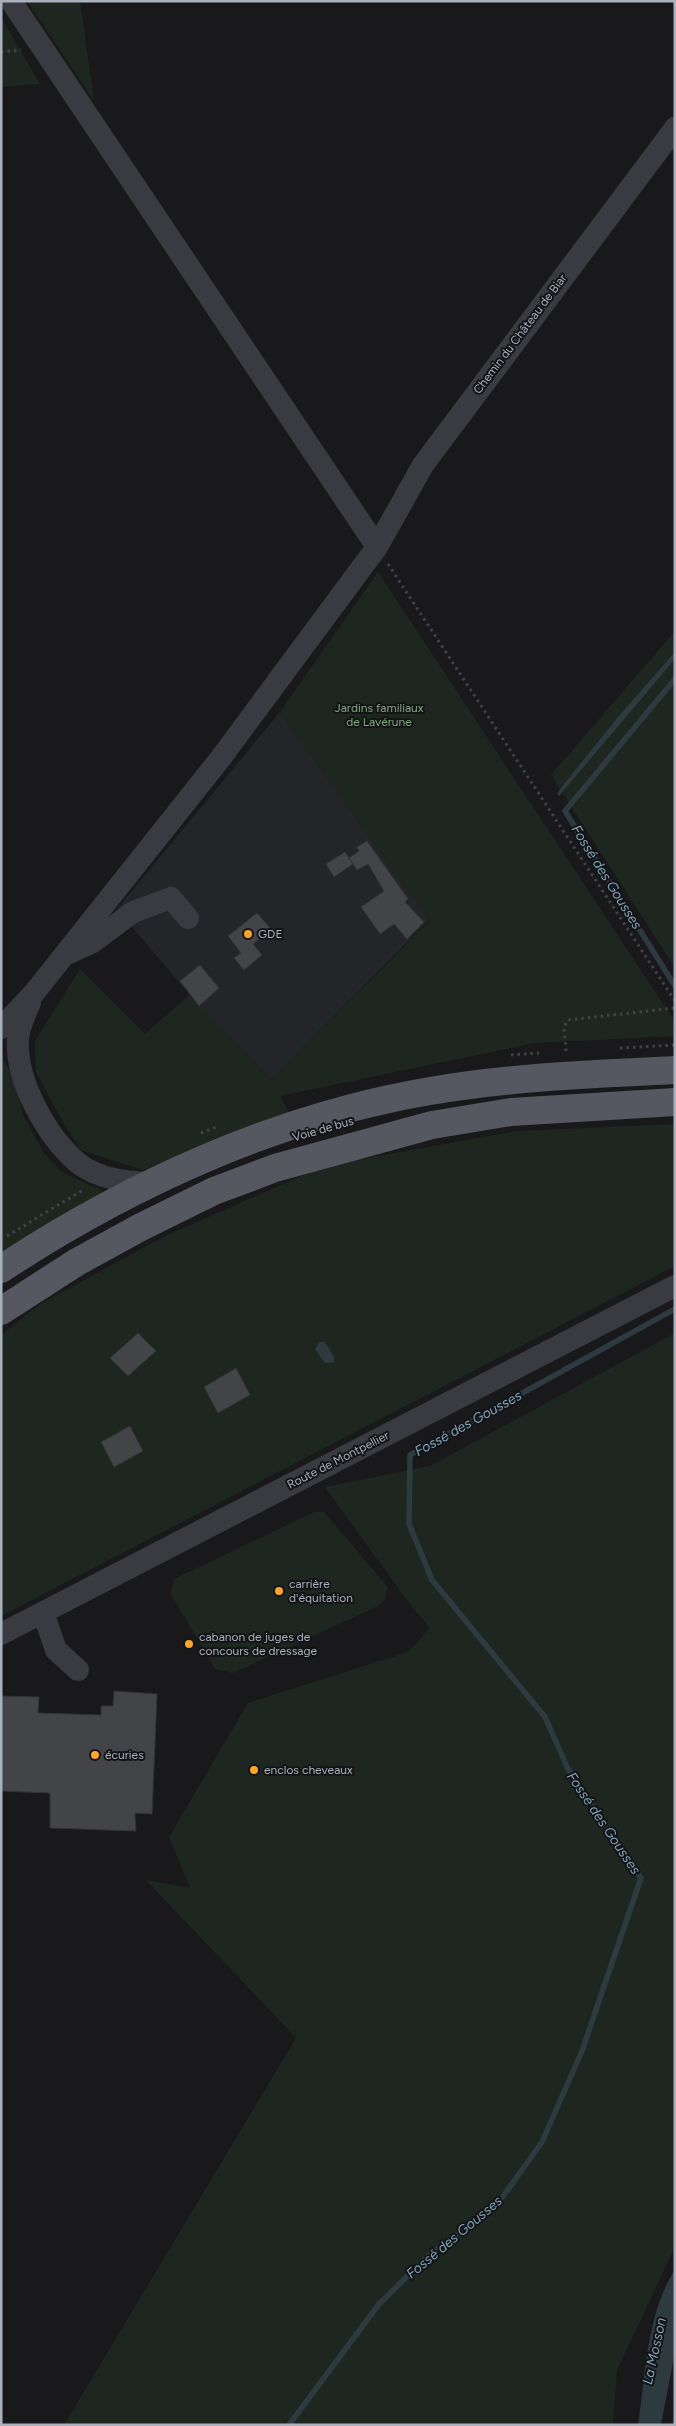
<svg xmlns="http://www.w3.org/2000/svg" width="676" height="2426" viewBox="0 0 676 2426" font-family="Figtree,sans-serif">
	<style>
		.built { fill: #242528 }
		.green { fill: #1e271f }
		.water { fill: #2d3a40 }
		.lines { fill: none; stroke-linecap: round; stroke-linejoin: round }
		.stream { stroke: #2d3a40; stroke-width: 5.5 }
		.building { fill: #434448; stroke: #323337 }
		.path { stroke: #3f4247; stroke-width: 3; stroke-dasharray: 2.5 4; stroke-linecap: butt }
		.minor { stroke: #393b40; stroke-width: 22 }
		.major { stroke: #555860; stroke-width: 28 }
		.poi-dot { fill: #fea42d; stroke: #141416; stroke-width: 2 }
		.labels { text-anchor: middle; stroke-width: 4; stroke-linejoin: round; paint-order: stroke }
		.street-label { font-size: 12px; fill: #aab1bc; stroke: #141416 }
		.park-label { font-size: 12px; fill: #81a880; stroke: #141416 }
		.poi-label { font-size: 12px; fill: #aab1bc; stroke: #141416; text-anchor: start }
		.water-label { font-size: 14px; font-style: italic; fill: #7fa3b8; stroke: #141416 }
	</style>
	<rect width="100%" height="100%" fill="#19191b"/>
	<path class="built" d="M 280,712 L 429,920 L 271,1080 L 199,1006 L 117,909 Z"/>
	<path class="green" d="M 27,1 L 80,1 L 94,101 Z
		M 1,17 L 40,84 L 1,87 Z
		M 378,572 L 675,1022 L 675,1036 L 535,1043 L 280,1096 L 292,1118 L 143,1170 L 81,1150 L 65,1126 L 36,1072 L 35,1041 L 80,969 L 145,1034 L 189,995 L 271,1080 L 429,921 L 280,712 Z
		M 675,631 L 675,968 L 551,775 Z
		M 2,1056 L 16,1083 L 23,1115 L 44,1153 L 62,1172 L 103,1191 L 1,1253 Z
		M 675,1124 L 675,1266 L 1,1616 L 1,1335 L 40,1304 L 165,1236 L 327,1165 L 517,1131 Z
		M 675,1333 L 675,2247 L 617,2370 L 613,2425 L 64,2425 L 296,2038 L 146,1880 L 190,1888 L 169,1837 L 248,1703 L 408,1652 L 430,1628 L 409,1603 L 325,1487 L 430,1466 Z
		M 314,1512 L 324,1512 L 388,1587 L 385,1599 L 378,1606 L 233,1673 L 215,1669 L 171,1594 L 174,1579 Z"/>
	<path class="water" d="M 675,652 L 675,659 L 559,796 L 557,793 L 618,717 Z
		M 319,1342 L 325,1342 L 334,1357 L 334,1362 L 325,1363 L 315,1349 Z
		M 675,2269 L 675,2351 L 661,2425 L 638,2425 C 646,2372 646,2316 675,2269 Z"/>
	<g class="lines">
		<path class="stream" d="M 675,679 L 565,811 L 675,986
			M 289,2425 L 379,2304 L 426,2258 L 499,2202 L 542,2142 L 582,2051 L 641,1878 L 568,1769 L 545,1717 L 432,1580 L 409,1524 L 410,1455 L 675,1309"/>
	</g>
	<path class="building" d="M 367,841 L 408,899 L 405,902 L 424,922 L 407,939 L 394,924 L 380,934 L 361,907 L 384,891 L 368,864 L 357,870 L 349,858 L 359,851 L 357,847 Z
		M 345,852 L 353,864 L 334,877 L 326,864 Z
		M 257,913 L 271,929 L 253,944 L 262,955 L 244,970 L 234,958 L 241,953 L 228,936 Z
		M 200,965 L 219,988 L 199,1006 L 180,981 Z
		M 138,1333 L 156,1351 L 128,1376 L 110,1358 Z
		M 236,1368 L 250,1395 L 218,1413 L 204,1387 Z
		M 130,1426 L 143,1451 L 114,1467 L 101,1442 Z
		M 114,1691 L 157,1694 L 152,1814 L 135,1813 L 136,1831 L 50,1828 L 50,1793 L 1,1791 L 1,1696 L 39,1697 L 38,1713 L 101,1715 L 101,1706 L 113,1706 Z"/>
	<g class="lines">
		<path class="path" d="M 1,52 L 21,50
			M 388,564 L 675,1001
			M 620,1048 L 675,1045
			M 566,1051 L 564,1027 L 568,1020 L 675,1008
			M 511,1055 L 539,1053
			M 201,1133 L 219,1126
			M 7,1236 L 83,1190"/>
		<path class="minor" d="M 377,547 L 423,465 L 675,128
			M 69,953 L 93,942 L 133,912 L 171,898 L 188,918
			M 30,1003 C 25,1014 19,1026 18,1039 C 15,1080 47,1137 78,1163 C 98,1179 126,1182 151,1183
			M 1,1028 L 34,993 L 220,759 L 377,547 L 11,1
			M 43,1612 L 56,1650 L 78,1670
			M 1,1634 L 675,1286"/>
		<path class="major" d="M 1,1269 C 130,1184 277,1117 430,1091 C 511,1077 593,1074 675,1070
			M 1,1311 L 77,1262 L 141,1227 L 214,1191 L 275,1168 L 432,1125 L 511,1112 L 675,1102"/>
	</g>
	<g class="poi-dot">
		<circle cx="248" cy="934" r="5"/>
		<circle cx="279" cy="1591" r="5"/>
		<circle cx="189" cy="1644" r="5"/>
		<circle cx="95" cy="1755" r="5"/>
		<circle cx="254" cy="1770" r="5"/>
	</g>
	<g class="labels">
		<g class="street-label">
			<text transform="translate(520 334) rotate(-53)" y="4">Chemin du Château de Biar</text>
			<text transform="translate(323 1129) rotate(-16)" y="4">Voie de bus</text>
			<text transform="translate(338 1460) rotate(-27)" y="4">Route de Montpellier</text>
		</g>
		<g class="park-label">
			<text x="379" y="712">Jardins familiaux<tspan x="379" dy="14">de Lavérune</tspan></text>
		</g>
		<g class="poi-label">
			<text x="258" y="938">GDE</text>
			<text x="289" y="1588">carrière<tspan x="289" dy="14">d'équitation</tspan></text>
			<text x="199" y="1641">cabanon de juges de<tspan x="199" dy="14">concours de dressage</tspan></text>
			<text x="105" y="1759">écuries</text>
			<text x="264" y="1774">enclos cheveaux</text>
		</g>
		<g class="water-label">
			<text transform="translate(607 877) rotate(58)" y="5">Fossé des Gousses</text>
			<text transform="translate(468 1423) rotate(-29)" y="5">Fossé des Gousses</text>
			<text transform="translate(604 1823) rotate(56)" y="5">Fossé des Gousses</text>
			<text transform="translate(454 2237) rotate(-40)" y="5">Fossé des Gousses</text>
			<text transform="translate(654 2351) rotate(-78)" y="5">La Mosson</text>
		</g>
	</g>
	<rect width="676" height="2426" fill="none" stroke="#aab1bc" stroke-width="5"/>
</svg>
